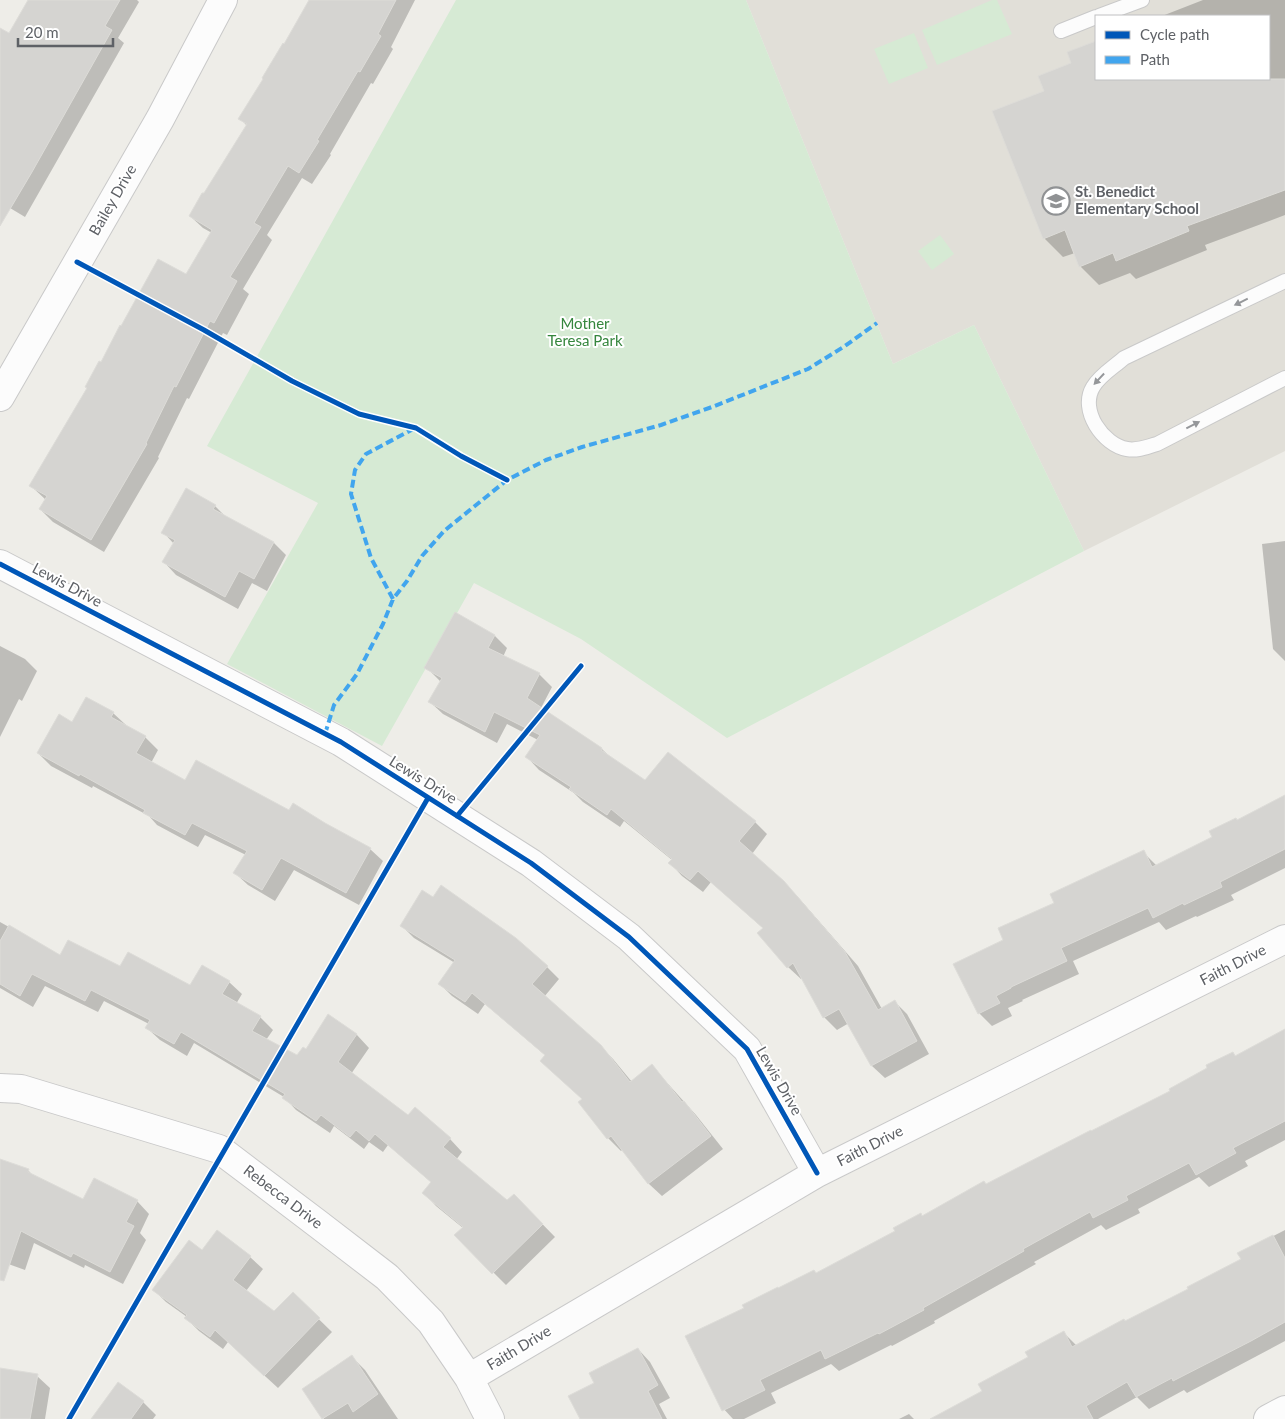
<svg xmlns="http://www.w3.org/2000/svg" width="1285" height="1419" viewBox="0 0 1285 1419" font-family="Lato,sans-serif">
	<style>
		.education { fill: #e1dfd8; fill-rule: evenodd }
		.green { fill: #d6ead4 }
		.shadow { fill: #0003 }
		.building { fill: #d5d4d1; stroke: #dddcd8 }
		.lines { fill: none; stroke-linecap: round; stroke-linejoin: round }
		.lane-casing { stroke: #c9c9c9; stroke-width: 16 }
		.street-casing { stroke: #c9c9c9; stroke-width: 30 }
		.lane { stroke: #fcfcfc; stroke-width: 14 }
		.street { stroke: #fcfcfc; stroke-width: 28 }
		.quiet { stroke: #41a5ee; stroke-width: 4; stroke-dasharray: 8 4; stroke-linecap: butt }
		.cycleway-casing { stroke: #fff; stroke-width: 8 }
		.cycleway { stroke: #0057b8; stroke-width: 5 }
		.oneway { fill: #95979a }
		.labels { text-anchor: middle; stroke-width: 4; stroke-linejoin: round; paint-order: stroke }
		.poi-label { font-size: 15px; font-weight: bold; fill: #5e6166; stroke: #fff; text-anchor: start }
		.street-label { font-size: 15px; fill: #5e6166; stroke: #fff }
		.park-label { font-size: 15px; fill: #35863d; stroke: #fff }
	</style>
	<rect width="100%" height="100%" fill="#eeede8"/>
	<path class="education" d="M 746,0 L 1285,0 L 1285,451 L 1084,551 L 974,325 L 893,364 ZM 1096,16 L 1269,16 L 1269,79 L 1096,79 Z"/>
	<path class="green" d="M 456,0 L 746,0 L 893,364 L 974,325 L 1084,551 L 727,738 L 581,639 L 474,583 L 382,746 L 227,664 L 318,503 L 207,446 Z
		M 992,0 L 997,0 L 1012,34 L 937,65 L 922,30 Z
		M 914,33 L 928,68 L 889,84 L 874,49 Z
		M 940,235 L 954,254 L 932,270 L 918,251 Z"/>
	<path class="shadow" d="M 29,0 L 137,0 L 139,2 L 118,38 L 124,43 L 25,217 L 0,202 L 0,39 L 10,35 Z
		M 311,0 L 415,0 L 391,47 L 393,49 L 373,84 L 371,83 L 330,154 L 331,155 L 312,184 L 302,178 L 267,235 L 272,240 L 243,289 L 249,294 L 227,335 L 223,333 L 189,399 L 187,398 L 158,457 L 159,458 L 104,552 L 53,522 L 40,509 L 46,500 L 31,486 L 102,364 L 186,276 L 212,233 L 203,228 L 190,216 L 247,126 L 240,118 L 285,46 Z
		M 1203,0 L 1285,0 L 1285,215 L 1205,245 L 1207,250 L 1136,279 L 1130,273 L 1099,285 L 1080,266 L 1075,253 L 1063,257 L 1044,238 L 1046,91 L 1072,64 L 1068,53 L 1096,42 L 1096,79 L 1269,79 L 1269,16 L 1162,16 Z
		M 215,506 L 227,518 L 274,543 L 286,555 L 267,591 L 252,583 L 238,609 L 176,575 L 164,562 L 174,544 L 163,532 Z
		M 1285,541 L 1285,661 L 1273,649 L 1262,544 Z
		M 456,614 L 495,636 L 507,648 L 503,657 L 539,674 L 552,687 L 541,708 L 601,748 L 611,758 L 645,782 L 755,822 L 767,834 L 752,854 L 797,896 L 858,966 L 882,1009 L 895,1002 L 907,1014 L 929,1054 L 885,1078 L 872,1066 L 849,1023 L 837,1030 L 824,1017 L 803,978 L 801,979 L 788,967 L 764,929 L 711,882 L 703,892 L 682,876 L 670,863 L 672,860 L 624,821 L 620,827 L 583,802 L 574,793 L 539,770 L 527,757 L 538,740 L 507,724 L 497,743 L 443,714 L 430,702 L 441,682 L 426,667 Z
		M 0,646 L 25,659 L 37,671 L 22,701 L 19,699 L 0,737 Z
		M 113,713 L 126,725 L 125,726 L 145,737 L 158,750 L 151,763 L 185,782 L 289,812 L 370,849 L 383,861 L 359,905 L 294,870 L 275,901 L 248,885 L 235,873 L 246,855 L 205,835 L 198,847 L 157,825 L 149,816 L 93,786 L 92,788 L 51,766 L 38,753 L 73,724 Z
		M 1285,796 L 1285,868 L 1231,895 L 1234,900 L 1197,917 L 1196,916 L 1166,930 L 1159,922 L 1073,961 L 1079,974 L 1022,1000 L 1023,1001 L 1008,1008 L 1012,1016 L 992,1026 L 979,1013 L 1005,941 L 1056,904 L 1143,852 L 1157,866 L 1214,838 L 1238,822 Z
		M 0,922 L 61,956 L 121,968 L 190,987 L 229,982 L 242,994 L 236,1004 L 260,1017 L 273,1030 L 266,1040 L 297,1057 L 307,1051 L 328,1016 L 357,1035 L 369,1048 L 351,1074 L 409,1116 L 450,1139 L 462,1152 L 456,1160 L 507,1202 L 514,1195 L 555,1237 L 506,1285 L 456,1235 L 463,1228 L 436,1206 L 424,1193 L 432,1183 L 388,1145 L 383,1152 L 369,1142 L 364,1149 L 334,1126 L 330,1133 L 296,1110 L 284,1097 L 194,1043 L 187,1056 L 160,1040 L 147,1028 L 149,1024 L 104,1001 L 98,1012 L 45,986 L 33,1007 L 0,988 Z
		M 401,925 L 547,967 L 559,979 L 544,997 L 600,1046 L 613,1059 L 632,1082 L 652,1066 L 696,1115 L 723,1149 L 662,1196 L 649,1184 L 623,1149 L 621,1151 L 608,1138 L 583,1099 L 541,1061 L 546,1056 L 485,1004 L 478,1014 L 452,996 L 440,984 L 455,963 L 414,938 Z
		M 1285,1031 L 1285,1140 L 1245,1161 L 1248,1166 L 1209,1187 L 1199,1177 L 1138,1209 L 1140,1213 L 1106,1230 L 1101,1225 L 1034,1262 L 1036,1264 L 934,1321 L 935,1323 L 892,1346 L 891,1345 L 839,1371 L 831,1364 L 771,1393 L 776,1403 L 744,1419 L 733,1419 L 721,1406 L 817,1274 L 923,1217 L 1172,1091 L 1233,1053 L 1236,1057 Z
		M 0,1161 L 28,1170 L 34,1177 L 83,1201 L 137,1201 L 149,1214 L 140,1233 L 146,1240 L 123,1284 L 85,1265 L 84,1268 L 34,1243 L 25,1270 L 0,1261 Z
		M 1285,1230 L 1285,1341 L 1187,1393 L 1184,1390 L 1149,1409 L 1137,1397 L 1098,1419 L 933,1419 L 984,1392 L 1064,1333 L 1077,1346 L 1190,1290 L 1242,1260 L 1239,1254 Z
		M 202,1252 L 250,1257 L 263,1269 L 246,1291 L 275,1313 L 293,1294 L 332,1332 L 278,1388 L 228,1342 L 223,1349 L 199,1331 L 186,1318 L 187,1317 L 166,1302 L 153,1289 Z
		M 638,1349 L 650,1362 L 670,1398 L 659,1404 L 667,1419 L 582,1419 L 596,1383 Z
		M 352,1357 L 365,1370 L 398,1419 L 324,1419 L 304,1389 Z
		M 0,1369 L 37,1376 L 50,1388 L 45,1419 L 0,1419 Z
		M 118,1384 L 143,1402 L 156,1415 L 153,1419 L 92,1419 Z
		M 909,1414 L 914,1419 L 899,1419 Z"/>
	<path class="building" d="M 28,0 L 120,0 L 105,26 L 112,30 L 32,172 L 0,226 L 0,28 L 9,33 Z
		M 309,0 L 396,0 L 378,34 L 381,36 L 360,72 L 358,71 L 317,140 L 319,141 L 299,173 L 288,166 L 254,223 L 261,227 L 230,277 L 237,281 L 214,323 L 210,321 L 176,387 L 174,386 L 146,443 L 147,444 L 91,540 L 39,509 L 47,496 L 29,486 L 87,388 L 85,387 L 99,361 L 101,362 L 120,325 L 121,326 L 158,259 L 186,274 L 212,230 L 189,216 L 202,193 L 204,193 L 247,124 L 238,119 L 263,79 L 262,78 L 283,43 L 284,44 Z
		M 1096,41 L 1096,79 L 1285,79 L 1285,190 L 1187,226 L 1189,231 L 1116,261 L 1113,253 L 1079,267 L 1065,230 L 1043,239 L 992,111 L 1044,91 L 1038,76 L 1071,63 L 1067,52 Z
		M 186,488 L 216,505 L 213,509 L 274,542 L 254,579 L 239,571 L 225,597 L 162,562 L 175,540 L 161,533 Z
		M 455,612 L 495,635 L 488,648 L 540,673 L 527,698 L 602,748 L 601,750 L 645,780 L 668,752 L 756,821 L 739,841 L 784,881 L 845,952 L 878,1010 L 895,1000 L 917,1041 L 871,1066 L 839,1009 L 823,1018 L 793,963 L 787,968 L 757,933 L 763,928 L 698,871 L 690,880 L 668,863 L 672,859 L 611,809 L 607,815 L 569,789 L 571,787 L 525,757 L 540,735 L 494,712 L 485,732 L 428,702 L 442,678 L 424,668 Z
		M 86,697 L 114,712 L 111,717 L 146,736 L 136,753 L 185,780 L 196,760 L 289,810 L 293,803 L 325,823 L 371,848 L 346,893 L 281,858 L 262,890 L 233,873 L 247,851 L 192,823 L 185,835 L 143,813 L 145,810 L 80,774 L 79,776 L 37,753 L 59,714 L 72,722 Z
		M 1285,795 L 1285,849 L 1220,882 L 1222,887 L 1184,905 L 1183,903 L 1153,918 L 1148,908 L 1061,948 L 1067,961 L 1011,987 L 1011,988 L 996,996 L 1000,1003 L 978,1014 L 953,964 L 1003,940 L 998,928 L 1054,903 L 1050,894 L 1144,850 L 1152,867 L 1212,837 L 1209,831 L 1236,818 L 1237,820 Z
		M 441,885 L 516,938 L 548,966 L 532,984 L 601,1045 L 630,1082 L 652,1064 L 682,1102 L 684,1101 L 711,1136 L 648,1184 L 611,1136 L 607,1139 L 578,1102 L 582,1099 L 540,1061 L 545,1055 L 472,993 L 465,1002 L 438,984 L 455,960 L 400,926 L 422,890 L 433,897 Z
		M 9,925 L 60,955 L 68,940 L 120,966 L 128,952 L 190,985 L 202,965 L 230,981 L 222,994 L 261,1016 L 252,1031 L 297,1055 L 303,1047 L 306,1049 L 328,1014 L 357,1034 L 338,1062 L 408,1115 L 415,1107 L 451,1138 L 443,1147 L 507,1200 L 514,1194 L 543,1224 L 492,1274 L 454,1235 L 463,1227 L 422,1193 L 431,1182 L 375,1134 L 369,1141 L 356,1130 L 350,1137 L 321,1115 L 316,1121 L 282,1098 L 285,1094 L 181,1032 L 174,1044 L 145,1028 L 150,1020 L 91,990 L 85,1001 L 32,974 L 20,996 L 0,984 L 0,941 Z
		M 1285,1029 L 1285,1121 L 1233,1148 L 1236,1153 L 1196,1175 L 1189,1163 L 1126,1196 L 1128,1200 L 1093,1218 L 1090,1212 L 1023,1249 L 1024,1251 L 923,1308 L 924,1310 L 879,1334 L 878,1333 L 825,1359 L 821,1350 L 760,1380 L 765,1390 L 722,1411 L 685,1336 L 744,1308 L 742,1305 L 778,1287 L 778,1288 L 814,1270 L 816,1273 L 895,1231 L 893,1228 L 921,1213 L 922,1216 L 984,1181 L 986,1184 L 1091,1130 L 1091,1131 L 1170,1091 L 1169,1089 L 1207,1068 L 1206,1065 L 1233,1052 L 1235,1056 Z
		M 0,1159 L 29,1169 L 28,1172 L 83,1199 L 94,1178 L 138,1200 L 126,1222 L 134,1226 L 110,1272 L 73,1253 L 71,1257 L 21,1231 L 4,1281 L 0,1280 Z
		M 217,1230 L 251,1256 L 233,1280 L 274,1311 L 293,1292 L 320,1318 L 264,1376 L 215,1330 L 210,1337 L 184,1318 L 187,1315 L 152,1290 L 189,1240 L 202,1250 Z
		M 1273,1235 L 1285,1258 L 1285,1322 L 1251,1341 L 1173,1381 L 1172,1378 L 1136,1397 L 1127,1382 L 1086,1406 L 1093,1419 L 930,1419 L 982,1391 L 978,1384 L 1028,1357 L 1025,1352 L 1064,1331 L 1072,1347 L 1124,1319 L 1125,1321 L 1188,1289 L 1187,1287 L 1241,1259 L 1237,1253 Z
		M 638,1348 L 658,1385 L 648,1391 L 662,1419 L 580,1419 L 568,1396 L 594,1383 L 589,1373 Z
		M 352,1355 L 378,1394 L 353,1412 L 348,1403 L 322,1419 L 302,1389 Z
		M 0,1368 L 38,1374 L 30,1419 L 0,1419 Z
		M 118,1382 L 144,1401 L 131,1419 L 91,1419 Z"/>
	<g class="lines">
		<g class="lane-casing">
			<path id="lane" d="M 1099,16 L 1142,0
				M 1061,31 L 1096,17
				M 1285,281 L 1124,358 C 1114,367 1100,375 1093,387 C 1079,410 1103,445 1127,449 C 1138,451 1146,447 1157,444 L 1285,378"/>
		</g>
		<g class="street-casing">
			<path id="street" d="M 0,397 L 160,119 L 223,0
				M 0,564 L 341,742 L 531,863 L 629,937 L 747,1049 L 817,1173
				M 0,1088 L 21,1089 L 219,1149 L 318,1224 L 387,1277 L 431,1322 L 469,1378 L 490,1419
				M 469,1378 L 817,1173 L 1285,939
				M 1268,1419 L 1285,1410"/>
		</g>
		<use href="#lane" class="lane"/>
		<use href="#street" class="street"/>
		<path class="quiet" d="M 393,599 L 371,558 L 351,494 L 355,470 L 366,454 L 415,428
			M 325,734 L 334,705 L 357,674 L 383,624 L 393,599 L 407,581 L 422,556 L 444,531 L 507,480 L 546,460 L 582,447 L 661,425 L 712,407 L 808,369 L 845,346 L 877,323"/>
		<g class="cycleway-casing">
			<path id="cycleway" d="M 77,262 L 204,330 L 292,381 L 359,414 L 416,428 L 461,456 L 507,480
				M 0,564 L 341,742 L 531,863 L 629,937 L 747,1049 L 817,1173
				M 457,816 L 581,666
				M 69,1419 L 428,798"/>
		</g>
		<use href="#cycleway" class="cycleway"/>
	</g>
	<defs><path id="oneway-solid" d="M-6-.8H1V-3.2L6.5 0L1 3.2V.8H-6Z" transform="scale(1.25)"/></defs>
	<g class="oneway">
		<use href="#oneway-solid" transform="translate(1241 302) rotate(154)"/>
		<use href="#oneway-solid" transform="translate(1099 379) rotate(133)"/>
		<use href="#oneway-solid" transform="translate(1193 425) rotate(-27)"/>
	</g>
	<defs>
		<g id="school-ring" transform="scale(1.4375)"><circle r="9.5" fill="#fff" stroke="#909294" stroke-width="1.5"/><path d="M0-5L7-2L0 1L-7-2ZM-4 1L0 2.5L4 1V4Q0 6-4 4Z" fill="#909294"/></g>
	</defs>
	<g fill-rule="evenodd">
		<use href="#school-ring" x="1056" y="201"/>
	</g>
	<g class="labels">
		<g class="poi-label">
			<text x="1075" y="197">St. Benedict<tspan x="1075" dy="17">Elementary School</tspan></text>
		</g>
		<g class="street-label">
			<text transform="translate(113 200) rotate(-60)" y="5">Bailey Drive</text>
			<text transform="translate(67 585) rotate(28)" y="5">Lewis Drive</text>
			<text transform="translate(423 780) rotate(32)" y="5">Lewis Drive</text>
			<text transform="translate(1233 965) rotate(-27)" y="5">Faith Drive</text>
			<text transform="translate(779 1081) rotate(60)" y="5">Lewis Drive</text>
			<text transform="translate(870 1146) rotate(-27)" y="5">Faith Drive</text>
			<text transform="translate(283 1197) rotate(37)" y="5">Rebecca Drive</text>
			<text transform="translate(519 1348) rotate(-31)" y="5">Faith Drive</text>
		</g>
		<g class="park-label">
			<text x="585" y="329">Mother<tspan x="585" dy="17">Teresa Park</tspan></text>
		</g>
	</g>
	<rect x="1095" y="15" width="175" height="65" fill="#ffffff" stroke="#bfc0c2"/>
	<rect x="1105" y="31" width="25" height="8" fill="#0057b8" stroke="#bfc0c2"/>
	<text x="1140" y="40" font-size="15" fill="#5e6166">Cycle path</text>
	<rect x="1105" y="56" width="25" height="8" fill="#41a5ee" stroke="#bfc0c2"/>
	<text x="1140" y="65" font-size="15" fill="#5e6166">Path</text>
	<path d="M18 38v8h95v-8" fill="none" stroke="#5e6166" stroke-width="2.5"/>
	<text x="25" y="38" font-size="15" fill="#5e6166" stroke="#ffffff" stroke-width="4" paint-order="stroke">20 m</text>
</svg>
